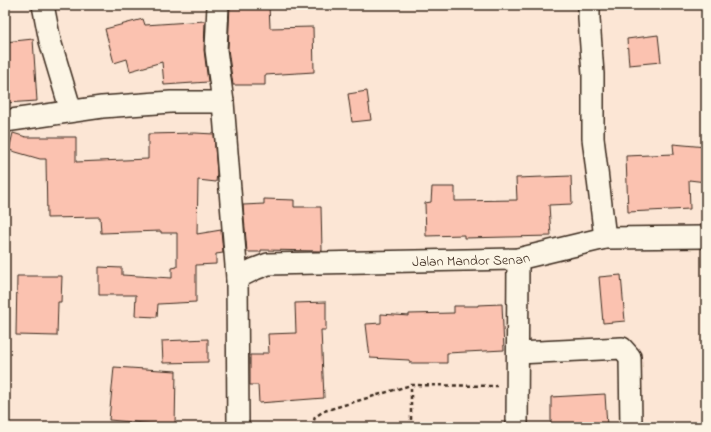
<svg xmlns="http://www.w3.org/2000/svg" width="711" height="432" viewBox="0 0 711 432" font-family="'Indie Flower',sans-serif">
	<style>
		.building { fill: #fbc2b0; stroke: #3b2a1e }
		.lines { fill: none; stroke-linecap: round; stroke-linejoin: round }
		.street-casing { stroke: #3b2a1e; stroke-width: 24 }
		.path { stroke: #3b2a1e; stroke-width: 2.5; stroke-dasharray: 4 3; stroke-linecap: butt }
		.street { stroke: #fcf5e5; stroke-width: 21 }
		.labels { text-anchor: middle; stroke-width: 3.5; stroke-linejoin: round; paint-order: stroke }
		.street-label { font-size: 14px; fill: #3b2a1e; stroke: #fcf5e5 }
	</style>
	<rect width="100%" height="100%" fill="#fce6d5"/>
	<filter id="ink" filterUnits="userSpaceOnUse"><feTurbulence type="fractalNoise" baseFrequency=".025" numOctaves="2"/><feDisplacementMap in="SourceGraphic" scale="8" xChannelSelector="R" yChannelSelector="G"/><feConvolveMatrix kernelMatrix="1 2 1 2 8 2 1 2 1" color-interpolation-filters="sRGB"/></filter>
	<g filter="url(#ink)">
		<path class="building" d="M 230,5 L 269,5 L 270,28 L 313,27 L 314,72 L 265,75 L 265,85 L 233,85 L 228,49 Z
			M 143,19 L 145,25 L 205,21 L 204,50 L 208,82 L 164,85 L 162,62 L 130,71 L 127,59 L 114,63 L 105,29 Z
			M 658,35 L 661,62 L 629,65 L 627,39 Z
			M 33,39 L 37,101 L 5,103 L 5,42 Z
			M 367,91 L 371,120 L 352,122 L 348,94 Z
			M 13,133 L 26,137 L 76,137 L 76,162 L 148,159 L 148,134 L 195,133 L 214,134 L 217,173 L 216,182 L 198,180 L 197,234 L 221,230 L 223,253 L 216,254 L 216,264 L 196,265 L 196,302 L 158,304 L 157,317 L 135,316 L 136,295 L 99,295 L 99,267 L 122,268 L 122,275 L 172,278 L 172,268 L 177,267 L 177,233 L 161,233 L 161,231 L 101,233 L 100,217 L 47,218 L 46,159 L 40,159 L 9,150 Z
			M 673,144 L 706,147 L 706,182 L 689,180 L 690,209 L 628,212 L 626,156 L 674,154 Z
			M 571,176 L 572,204 L 549,205 L 551,236 L 464,238 L 464,235 L 426,236 L 425,203 L 431,202 L 432,187 L 455,187 L 455,201 L 517,200 L 516,178 Z
			M 264,199 L 294,200 L 294,207 L 321,207 L 322,251 L 261,250 L 261,252 L 247,252 L 243,205 L 264,204 Z
			M 621,275 L 625,321 L 603,323 L 599,277 Z
			M 17,276 L 62,276 L 61,302 L 58,302 L 57,336 L 16,335 Z
			M 326,302 L 326,330 L 321,330 L 324,398 L 259,403 L 258,385 L 250,385 L 250,355 L 262,355 L 262,353 L 269,353 L 268,334 L 296,333 L 295,303 Z
			M 502,304 L 504,350 L 447,353 L 447,363 L 410,363 L 409,360 L 370,358 L 366,324 L 381,323 L 381,314 L 409,316 L 409,314 L 454,313 L 454,306 L 478,306 L 478,305 Z
			M 208,339 L 208,362 L 163,363 L 162,341 Z
			M 114,367 L 176,371 L 175,427 L 155,427 L 155,424 L 109,420 Z
			M 605,394 L 607,427 L 551,427 L 551,397 Z"/>
		<g class="lines">
			<g class="street-casing">
				<g id="street">
					<path d="M 43,5 L 50,41 L 71,111"/>
					<path d="M 218,5 L 216,50 L 223,102"/>
					<path d="M 589,5 L 589,19 L 593,74 L 593,138 L 605,238"/>
					<path d="M 5,121 L 102,107 L 171,102 L 223,102 L 237,278 L 238,427"/>
					<path id="s1" d="M 237,278 L 255,269 L 268,264 L 518,259 L 605,238 L 706,237"/>
					<path d="M 518,353 L 622,348 L 630,357 L 631,427"/>
					<path d="M 517,427 L 518,259"/>
				</g>
			</g>
			<path class="path" d="M 312,427 L 315,417 L 324,411 L 411,385 L 497,386
				M 411,427 L 411,385"/>
			<use href="#street" class="street"/>
		</g>
	</g>
	<g class="labels">
		<g class="street-label">
			<text dy="5" stroke="none"><textPath href="#s1" startOffset="237">Jalan Mandor Senan</textPath></text>
		</g>
	</g>
	<rect width="711" height="432" fill="none" stroke="#fcf5e5" stroke-width="20"/>
	<rect x="10" y="10" width="691" height="412" fill="none" stroke="#3b2a1e" stroke-width="1.5" filter="url(#ink)"/>
</svg>
